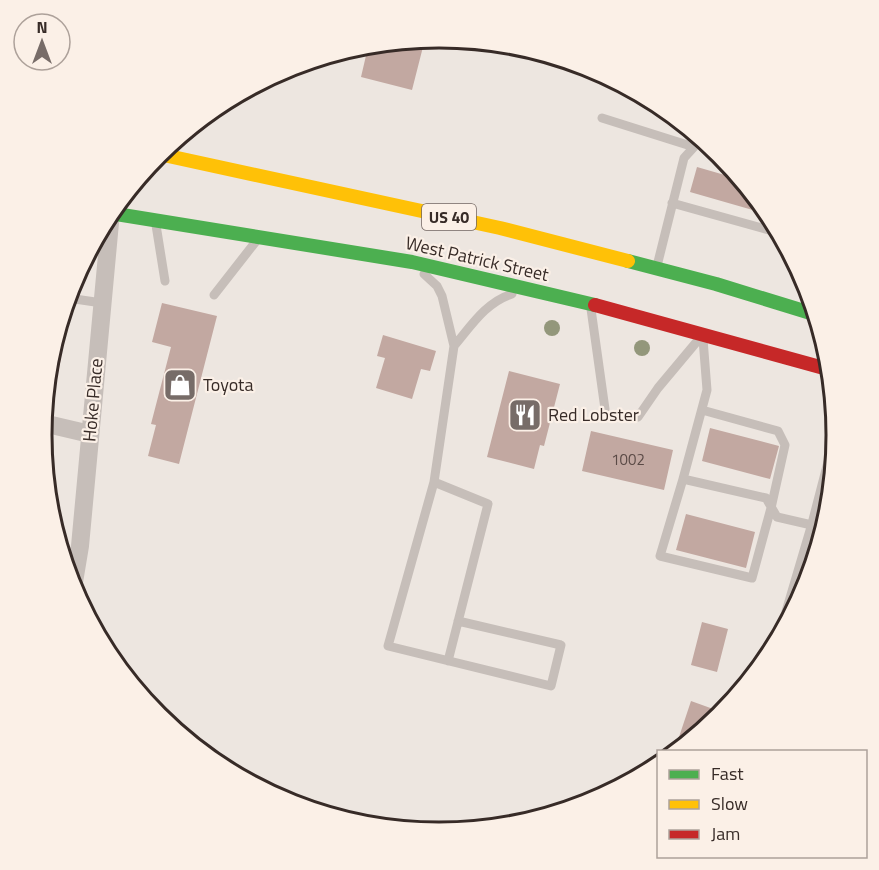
<svg xmlns="http://www.w3.org/2000/svg" width="879" height="870" viewBox="0 0 879 870" font-family="'Titillium Web',sans-serif">
	<style>
		.building { fill: #c2a8a1 }
		.lines { fill: none; stroke-linecap: round; stroke-linejoin: round }
		.lane { stroke: #c6beb9; stroke-width: 9 }
		.street { stroke: #c6beb9; stroke-width: 18 }
		.fast { stroke: #4caf50; stroke-width: 14 }
		.slow { stroke: #ffc107; stroke-width: 14 }
		.jam { stroke: #c62828; stroke-width: 14 }
		.tree { fill: #93977b }
		.labels { text-anchor: middle; stroke-width: 4.5; stroke-linejoin: round; paint-order: stroke }
		.number-label { font-size: 15px; fill: #5a4a46 }
		.shield { fill: #fbf0e7; stroke: #726661; stroke-width: 1.5 }
		.shield-label { font-size: 16px; font-weight: bold; fill: #372b27 }
		.street-label { font-size: 18px; fill: #372b27; stroke: #fbf0e7 }
		.poi-label { font-size: 18px; fill: #372b27; stroke: #fbf0e7; text-anchor: start }
		.rim { fill: none; stroke: #372b27; stroke-width: 3 }
	</style>
	<rect width="100%" height="100%" fill="#ede6e0"/>
	<path class="building" d="M 425,39 L 412,90 L 361,77 L 368,47 L 376,49 L 377,44 Z
		M 697,167 L 742,180 L 770,215 L 690,192 Z
		M 162,303 L 217,316 L 179,464 L 148,456 L 156,425 L 151,424 L 171,347 L 152,342 Z
		M 383,335 L 436,351 L 430,371 L 421,369 L 412,399 L 376,388 L 385,358 L 377,356 Z
		M 50,356 L 61,359 L 51,402 L 45,401 Z
		M 509,371 L 560,384 L 544,446 L 540,445 L 534,469 L 487,457 Z
		M 710,428 L 779,446 L 770,479 L 702,461 Z
		M 591,431 L 673,450 L 664,490 L 582,471 Z
		M 686,514 L 755,532 L 746,568 L 676,550 Z
		M 702,622 L 728,629 L 717,672 L 691,665 Z
		M 691,701 L 716,710 L 712,723 L 687,744 L 678,740 Z"/>
	<g class="lines">
		<path class="lane" d="M 602,118 L 694,147 L 684,158 L 657,266
			M 672,203 L 780,233
			M 156,225 L 165,281
			M 424,274 L 437,286 L 442,296 L 454,346 L 434,482 L 388,646 L 551,686 L 561,645 L 458,621
			M 214,295 L 257,240
			M 68,298 L 102,303
			M 591,309 L 605,409
			M 703,339 L 707,390 L 683,479 L 766,498 L 777,517 L 816,526
			M 454,346 C 471,326 486,302 512,294
			M 638,417 L 658,388 L 699,339
			M 683,479 L 660,556 L 752,578 L 771,508 L 785,445 L 778,431 L 702,410
			M 434,482 L 488,504 L 448,661"/>
		<path class="street" d="M 43,423 L 90,434
			M 73,588 L 80,546 L 111,212
			M 787,624 L 816,526 L 836,449"/>
		<path class="fast" d="M 110,213 L 412,262 L 595,305
			M 628,261 L 716,284 L 817,315"/>
		<path class="slow" d="M 159,154 L 500,228 L 628,261"/>
		<path class="jam" d="M 595,305 L 831,370"/>
	</g>
	<g class="tree">
		<circle cx="552" cy="328" r="8"/>
		<circle cx="642" cy="348" r="8"/>
	</g>
	<defs>
		<g id="shop-square" transform="scale(1.725)"><rect x="-9" y="-9" width="18" height="18" rx="4" fill="#776c68" stroke="#fbf0e7"/><path d="M-5-2.5h2.3a2.7 3.5 0 0 1 5.4 0H5L5.5 6h-11ZM-1.5-2.5h3a1.5 2.3 0 0 0-3 0Z" fill="#fff"/></g>
		<g id="restaurant-square" transform="scale(1.725)"><rect x="-9" y="-9" width="18" height="18" rx="4" fill="#776c68" stroke="#fbf0e7"/><path d="M-5-6h1v4h1v-4h1v4h1v-4h1v5L-1.5 .5V6h-2V.5L-5-1ZM5-6V6H3V1.5H1.5Q1.5-4 5-6Z" fill="#fff"/></g>
	</defs>
	<g fill-rule="evenodd">
		<use href="#shop-square" x="180" y="385"/>
		<use href="#restaurant-square" x="525" y="415"/>
	</g>
	<g class="labels">
		<g class="number-label">
			<text x="628" y="465">1002</text>
		</g>
		<rect class="shield" x="422" y="204" width="54" height="26" rx="4.5"/>
		<g class="shield-label">
			<text x="449" y="223">US 40</text>
		</g>
		<g class="street-label">
			<text transform="translate(477 259) rotate(13)" y="6">West Patrick Street</text>
			<text transform="translate(93 400) rotate(-85)" y="6">Hoke Place</text>
		</g>
		<g class="poi-label">
			<text x="203" y="391">Toyota</text>
			<text x="548" y="421">Red Lobster</text>
		</g>
	</g>
	<path d="M0 0H879V870H0ZM52 435a387 387 0 1 1 774 0a387 387 0 1 1-774 0Z" fill="#fbf0e7" fill-rule="evenodd"/>
	<path class="rim" d="M52 435a387 387 0 1 1 774 0a387 387 0 1 1-774 0Z"/>
	<rect x="657" y="750" width="210" height="108" fill="#fbf0e7" stroke="#ada19a" stroke-width="1.5"/>
	<rect x="669" y="770" width="30" height="9" fill="#4caf50" stroke="#ada19a" stroke-width="1.5"/>
	<text x="711" y="780" font-size="18" fill="#372b27">Fast</text>
	<rect x="669" y="800" width="30" height="9" fill="#ffc107" stroke="#ada19a" stroke-width="1.5"/>
	<text x="711" y="810" font-size="18" fill="#372b27">Slow</text>
	<rect x="669" y="830" width="30" height="9" fill="#c62828" stroke="#ada19a" stroke-width="1.5"/>
	<text x="711" y="840" font-size="18" fill="#372b27">Jam</text>
	<g transform="translate(42 42)"><circle r="28" fill="#fbf0e7" stroke="#ada19a" stroke-width="1.5"/>
	<path d="M0-4.5L10 22L0 15L-10 22Z" fill="#776c68"/>
	<text y="-9" font-size="16" font-weight="bold" text-anchor="middle" fill="#372b27">N</text>
	</g>
</svg>
